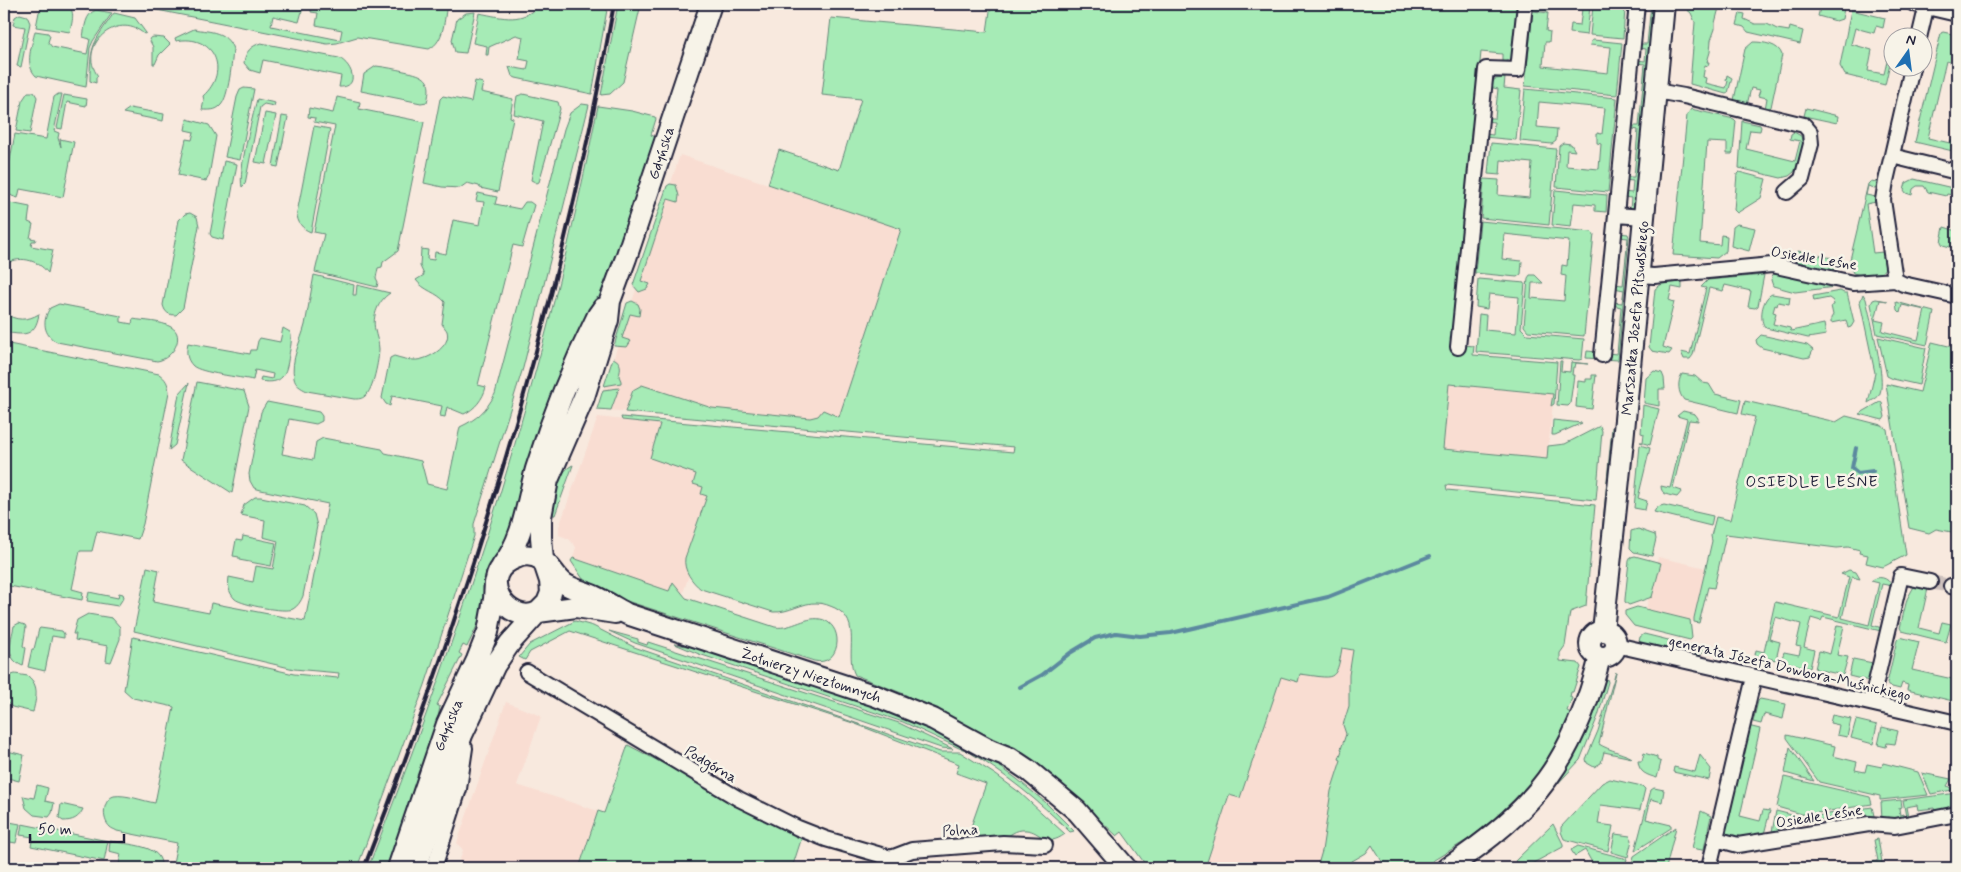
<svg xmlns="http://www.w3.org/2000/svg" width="1961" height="872" viewBox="0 0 1961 872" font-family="Mynerve,sans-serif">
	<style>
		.built { fill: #f9ddd2 }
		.green { fill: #a6ebb6; stroke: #648678 }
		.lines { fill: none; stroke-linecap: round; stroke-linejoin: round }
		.stream { stroke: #5c899f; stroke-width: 4 }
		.street-tunnel { stroke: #cdc1bd; stroke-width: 14; stroke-dasharray: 14 7; stroke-linecap: butt }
		.street-casing { stroke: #22223b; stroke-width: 18 }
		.secondary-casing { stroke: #22223b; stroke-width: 24 }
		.street { stroke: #f7f3e8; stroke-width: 14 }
		.secondary { stroke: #f7f3e8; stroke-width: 20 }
		.rail { stroke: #22223b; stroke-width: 4 }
		.labels { text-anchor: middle; stroke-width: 5; stroke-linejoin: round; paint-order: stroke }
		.street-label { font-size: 15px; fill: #22223b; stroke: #f7f3e8 }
		.neighbourhood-label { font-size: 16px; letter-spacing: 1px; fill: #22223b; stroke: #f7f3e8 }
	</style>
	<rect width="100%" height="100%" fill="#f8e9de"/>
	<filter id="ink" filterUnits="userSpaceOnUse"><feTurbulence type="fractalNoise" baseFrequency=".02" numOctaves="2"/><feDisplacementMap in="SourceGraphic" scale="10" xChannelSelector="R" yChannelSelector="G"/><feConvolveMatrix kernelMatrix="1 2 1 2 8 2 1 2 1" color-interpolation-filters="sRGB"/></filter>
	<g filter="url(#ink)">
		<path class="built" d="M 680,155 L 901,228 L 835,431 L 597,409 Z
			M 1449,384 L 1554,394 L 1547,459 L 1443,449 Z
			M 598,417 L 660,424 L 728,459 L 682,596 L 573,558 L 576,547 L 569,539 L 559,535 L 559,527 Z
			M 1658,557 L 1706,568 L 1693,621 L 1646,609 Z
			M 1371,581 L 1332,868 L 1205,868 L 1291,608 Z
			M 506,702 L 541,716 L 517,785 L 598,811 L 579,868 L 457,868 L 463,850 L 457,843 Z"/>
		<path class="green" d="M 46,4 L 67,4 C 76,12 72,21 70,32 L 36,27 L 39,12 Z
			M 141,4 L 304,4 L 299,22 L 273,16 L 271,26 L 340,40 L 342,30 L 316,25 L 318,13 L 311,12 L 312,4 L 447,4 C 444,19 445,41 429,49 L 357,37 L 337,43 L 327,44 L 147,8 Z
			M 541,4 L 608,4 L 592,94 L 516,78 L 512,76 L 509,67 L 527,70 L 529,61 L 519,59 L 523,37 L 516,35 L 489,47 L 488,55 L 486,55 L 487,46 L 473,43 L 479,13 C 505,18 521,24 541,4 Z
			M 618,4 L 641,4 L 623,82 L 610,94 L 601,95 Z
			M 991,4 L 1517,4 L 1513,54 L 1511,59 L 1502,63 L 1502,54 L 1481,52 L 1452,347 L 1463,349 L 1464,345 L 1474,346 L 1473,355 L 1557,362 L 1554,404 L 1551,406 L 1553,394 L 1449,384 L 1443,449 L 1547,459 L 1548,446 L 1565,444 L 1600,426 L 1602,431 L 1596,500 L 1446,485 L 1447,490 L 1595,505 L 1586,606 L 1570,612 L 1565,646 L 1560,653 L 1560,661 L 1578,663 L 1581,667 L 1573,692 L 1571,692 L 1570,697 L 1572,698 L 1567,711 L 1571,713 C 1567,725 1564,738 1558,749 C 1531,803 1481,838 1432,868 L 1427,868 L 1465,844 L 1506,814 L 1507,807 L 1504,809 L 1503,813 L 1467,840 L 1421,868 L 1386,868 L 1372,845 L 1366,853 L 1340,868 L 1317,868 L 1322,851 L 1331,791 L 1341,760 L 1339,759 L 1342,750 L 1341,749 L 1346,734 L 1343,725 L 1349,706 L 1349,675 L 1353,650 L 1342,648 C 1336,684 1334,678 1300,674 L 1298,682 L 1281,677 L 1240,798 L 1229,795 L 1205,868 L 1148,868 L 1122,832 L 1117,836 L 1101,821 L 1071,801 L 1037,771 L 995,743 L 904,694 L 855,675 C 844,654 863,622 835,608 C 830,606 824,603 817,603 C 802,602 790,613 773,612 L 701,589 C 692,582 683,570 685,558 L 707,496 L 701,494 L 703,487 L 693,484 L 696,474 L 650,458 L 660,424 L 622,420 L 621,417 L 1013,452 L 1014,447 L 625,412 L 633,390 L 642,385 L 712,408 L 810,418 L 818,416 L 823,410 L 839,417 L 901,229 L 768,184 L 779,150 L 839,170 L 861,99 L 822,95 L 831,18 L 987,32 Z
			M 1533,4 L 1590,6 L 1587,35 L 1570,33 L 1571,24 L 1580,25 L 1582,9 L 1549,6 L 1548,11 L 1533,10 Z
			M 1651,4 L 1658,4 L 1637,206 L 1630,210 L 1631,198 L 1623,197 L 1623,192 L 1632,193 L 1633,181 L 1624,180 L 1625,177 L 1634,177 L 1638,130 L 1629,128 L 1629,126 L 1639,126 L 1645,64 L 1636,63 L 1636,60 L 1645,61 L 1646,49 L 1637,48 L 1638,44 L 1647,44 Z
			M 1680,4 L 1720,4 L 1715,23 L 1715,29 L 1711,40 L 1710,52 L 1707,62 L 1709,62 L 1708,66 L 1705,65 L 1703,77 L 1706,78 L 1705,83 L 1726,88 L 1728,81 L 1726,80 L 1727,75 L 1732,78 L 1728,93 L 1726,94 L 1690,84 L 1695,22 L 1691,13 Z
			M 1821,4 L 1844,8 L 1842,19 L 1836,21 L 1818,16 Z
			M 1593,6 L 1625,9 L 1623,38 L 1590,35 Z
			M 96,10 L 112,13 L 93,41 L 90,48 L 86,87 L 36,76 C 24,64 32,46 35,31 L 48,33 L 50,36 L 48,42 L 52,47 L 87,54 L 90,39 L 83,37 C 85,27 85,14 96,10 Z
			M 1851,10 L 1885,18 L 1883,28 L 1876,26 L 1874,33 L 1855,28 L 1851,44 L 1872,50 L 1868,71 L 1884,74 L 1889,53 L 1892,54 L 1885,85 L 1845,75 L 1840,66 Z
			M 1533,11 L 1548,13 L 1546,31 L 1550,32 L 1549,42 L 1545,42 L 1543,66 L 1608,73 L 1611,47 L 1590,45 L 1591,41 L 1593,40 L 1622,43 L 1617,95 L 1525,86 Z
			M 475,12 L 466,53 L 455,52 L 452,40 L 457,19 L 466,13 Z
			M 114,13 L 135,18 L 146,33 L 144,34 C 117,10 76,46 98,76 L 96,77 L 96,83 L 90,81 C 90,45 93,43 114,13 Z
			M 1740,13 L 1745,14 L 1744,19 L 1755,24 L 1767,24 L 1777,29 L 1789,31 L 1790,27 L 1803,31 L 1800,44 L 1748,32 L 1744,27 L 1737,25 Z
			M 20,14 L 27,16 L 30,23 L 21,67 L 17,66 L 25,27 L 13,25 L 15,17 Z
			M 194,29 C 211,32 226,31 233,49 C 232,61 229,96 221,105 C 216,111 209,110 202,110 L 204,100 L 203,96 C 231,71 214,33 176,41 L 175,38 Z
			M 1943,32 L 1957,35 L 1957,64 L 1946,61 L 1928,138 L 1950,143 L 1951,140 L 1957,142 L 1957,152 L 1915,142 L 1941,33 Z
			M 153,37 L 164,38 L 170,44 L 159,55 L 155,64 L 153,64 L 153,47 L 149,39 Z
			M 1753,42 C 1763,42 1779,44 1782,55 L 1771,107 L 1767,110 L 1765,109 L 1767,98 L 1758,96 L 1760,90 L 1751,88 L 1747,105 L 1735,103 L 1734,100 L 1745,49 Z
			M 261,43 L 339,58 C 353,65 360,88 339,87 L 341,76 L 263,60 L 260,73 L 250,70 L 244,63 C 245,52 251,46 261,43 Z
			M 376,66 C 386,67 395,69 404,71 C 425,75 433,79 427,102 L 421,103 L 361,91 L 364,74 Z
			M 1505,78 L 1504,88 L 1521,90 L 1516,140 L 1484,137 L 1484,134 L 1493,135 L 1494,122 L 1485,121 L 1485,118 L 1495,118 L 1498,89 L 1489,87 L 1495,79 Z
			M 475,81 L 483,83 L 481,92 L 513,99 L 510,117 L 513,118 L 498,192 L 480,188 L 479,186 L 467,183 L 460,188 L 442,187 L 424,183 L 440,99 L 443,96 L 471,102 Z
			M 244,88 L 254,89 L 240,160 L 225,157 L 237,97 L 240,90 Z
			M 1525,89 L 1617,98 L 1608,192 L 1556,187 L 1559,146 L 1563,143 L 1571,144 L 1575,151 L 1567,150 L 1566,166 L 1599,169 L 1601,144 L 1597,143 L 1597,133 L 1602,134 L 1605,108 L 1539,102 L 1537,127 L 1557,129 L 1556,141 L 1552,144 L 1520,141 Z
			M 28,92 L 34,92 L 37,97 L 30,133 L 16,131 L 22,101 Z
			M 58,94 L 62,94 L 54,131 L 59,133 L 58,138 L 61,147 L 60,139 L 74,142 L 63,197 L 20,189 L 18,198 L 12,196 L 6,191 L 5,185 L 15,134 L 46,139 L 54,97 Z
			M 523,94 L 558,102 L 560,109 L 539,182 L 537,183 L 531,180 L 543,121 L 514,114 L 517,96 Z
			M 64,95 L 87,99 L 86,106 L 67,102 L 62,129 L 57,128 Z
			M 337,97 L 360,102 L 359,109 L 424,122 L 398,251 L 383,262 L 382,267 L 378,268 L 376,278 L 378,282 L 377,287 L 315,272 L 324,234 L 314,232 L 335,126 L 314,122 L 315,118 L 308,117 L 309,108 L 333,113 Z
			M 257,99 L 275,103 L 274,106 L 264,104 L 260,107 L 245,184 L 242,187 C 238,170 252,120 257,99 Z
			M 582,104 L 589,105 L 523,368 L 474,524 L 474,536 L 425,685 L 357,868 L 172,868 L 177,843 L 117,831 C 114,829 112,829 110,827 C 101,819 103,799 114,796 C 126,794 143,801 155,803 L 174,707 L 133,698 L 124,690 L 133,637 L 294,674 L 338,678 L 339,673 L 294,669 L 134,631 L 147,567 L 159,570 L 153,602 L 209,613 L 211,603 L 305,621 L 328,504 L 261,490 L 254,488 L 250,481 L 249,474 L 261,412 L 267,402 L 319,412 L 322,416 L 322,421 L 316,424 L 289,419 L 282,454 L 313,460 L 316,442 L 323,438 L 382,449 L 385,453 L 421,461 L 427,484 L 447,489 L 460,427 C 477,419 486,411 495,394 L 564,129 L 570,113 Z
			M 598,106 L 632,111 L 655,117 L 656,119 L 651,135 L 658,138 L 632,217 L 517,517 L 501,553 L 491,563 L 485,575 L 483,587 L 484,599 L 480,626 L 477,626 L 467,647 L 463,645 L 459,653 L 462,655 L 437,705 L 440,707 L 436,728 L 391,868 L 368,868 C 465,622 547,367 598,106 Z
			M 130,108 L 164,114 L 163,121 L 123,113 Z
			M 1806,108 L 1838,116 L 1837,123 L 1804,116 Z
			M 1691,109 L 1734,119 L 1736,121 L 1733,152 L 1732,154 L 1727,154 L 1727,143 L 1707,142 L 1700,243 L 1720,245 L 1721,235 L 1727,236 L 1726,251 L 1717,258 L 1673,255 L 1687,115 Z
			M 265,113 L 276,115 L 266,164 L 255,162 Z
			M 282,116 L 288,117 L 278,167 L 273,166 Z
			M 187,119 L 209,125 L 216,136 L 209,176 L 206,181 L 178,175 L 186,139 L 192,140 L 194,132 L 185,130 Z
			M 1742,121 L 1760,125 L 1761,127 L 1760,131 L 1750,130 L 1746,149 L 1795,161 L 1800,141 L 1790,139 L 1791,134 L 1794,132 L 1801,136 L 1803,144 L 1797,166 L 1794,172 L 1789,176 L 1781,178 L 1739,168 Z
			M 314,126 L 330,129 L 311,232 C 302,229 297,222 297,213 Z
			M 1491,143 L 1556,149 L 1549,225 L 1481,218 L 1484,179 L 1499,180 L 1498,195 L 1529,198 L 1532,163 L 1501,160 L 1500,175 L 1488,174 Z
			M 224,161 L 237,164 L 223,240 L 212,237 L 210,234 Z
			M 1739,172 L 1766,179 L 1761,198 L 1737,213 L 1734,210 L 1737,174 Z
			M 1914,179 L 1957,189 L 1957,196 L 1947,194 L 1946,196 L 1928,192 L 1924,186 L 1917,186 L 1913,189 L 1912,195 L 1906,193 L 1904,190 L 1906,183 Z
			M 1871,181 L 1877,182 L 1878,189 L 1868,186 L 1866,195 L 1876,197 L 1876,202 L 1866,204 L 1873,253 L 1883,252 L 1885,268 L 1879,276 L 1868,277 L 1853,273 L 1849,264 L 1868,184 Z
			M 670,184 L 676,185 L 679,196 L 678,202 L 668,199 L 641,281 L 650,284 L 647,289 L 639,292 L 633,285 L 667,186 Z
			M 1555,190 L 1607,195 L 1606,212 L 1595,211 L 1595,205 L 1574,203 L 1571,227 L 1552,225 Z
			M 478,193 L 497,197 L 495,204 L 520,209 L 525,202 L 530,202 L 534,205 L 522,247 L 513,245 L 478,385 L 486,387 C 483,399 475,409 464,414 L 447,407 L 445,417 L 440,416 L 442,406 L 392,396 L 390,406 L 386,404 L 382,398 L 390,358 L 394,356 C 401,358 407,360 414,360 C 426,361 452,347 447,331 C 446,329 444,327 442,324 L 445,302 C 437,292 424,291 416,280 L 424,275 L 420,266 L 421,249 L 428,250 L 427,259 L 434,260 L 435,252 L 446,254 L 453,220 L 480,225 L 484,202 L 476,201 Z
			M 10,203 L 30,207 L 28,222 L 33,224 L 30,238 L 36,239 L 35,241 L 32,241 L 31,246 L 53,250 L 48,273 C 37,259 19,255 4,265 L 4,206 Z
			M 190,213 L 197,217 L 199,226 L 183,308 L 176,315 C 169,315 165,313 163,305 L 179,220 L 185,214 Z
			M 1480,221 L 1592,232 L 1594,234 L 1584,336 L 1528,331 L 1524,326 L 1528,278 L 1530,275 L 1535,275 L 1543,283 L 1532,283 L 1531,298 L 1564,301 L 1566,276 L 1561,275 L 1562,265 L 1567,266 L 1569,241 L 1504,234 L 1502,259 L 1522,261 L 1521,274 L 1517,277 L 1475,273 Z
			M 1737,224 L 1755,228 L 1749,251 L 1731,246 L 1733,227 Z
			M 1944,227 L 1957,231 L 1957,249 L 1943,245 L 1941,242 Z
			M 1619,233 L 1628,234 L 1629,237 L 1618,360 L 1586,358 L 1587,351 L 1617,354 L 1621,307 L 1612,305 L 1613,302 L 1622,303 L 1624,290 L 1614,288 L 1614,284 L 1623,285 L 1628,238 L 1619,237 Z
			M 1798,251 L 1837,259 L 1839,261 L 1838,267 L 1830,271 L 1799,264 L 1796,259 Z
			M 1773,274 L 1778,274 L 1835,287 L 1795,292 L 1773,286 L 1771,280 Z
			M 314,275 L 354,285 L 353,295 L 356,295 L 357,285 L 390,293 C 378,301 372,316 375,330 C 376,336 379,343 379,349 C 379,359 373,391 365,396 C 362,399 358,399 354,399 L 307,391 C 301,388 295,385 294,378 C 290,360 301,341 305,325 C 308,309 311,292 314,275 Z
			M 1764,275 L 1758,306 L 1755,308 L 1748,307 L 1751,291 L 1725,285 L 1723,291 L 1709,288 L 1693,355 L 1690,359 L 1684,359 L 1681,352 L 1690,354 L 1706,288 L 1701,287 L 1708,280 Z
			M 1478,279 L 1525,283 L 1521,328 L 1527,334 L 1584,339 L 1582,359 L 1579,360 L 1476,352 L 1479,314 L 1486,315 L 1485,330 L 1516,333 L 1519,297 L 1489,294 L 1487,309 L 1476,307 Z
			M 1682,282 L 1682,289 L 1672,287 L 1669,300 L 1674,302 L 1663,347 L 1672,350 L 1669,354 L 1652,351 L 1649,347 L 1655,289 L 1662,284 Z
			M 1840,291 L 1844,293 L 1847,293 L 1854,322 L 1851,327 L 1848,328 L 1846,320 L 1831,323 L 1831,318 L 1833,315 L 1831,306 L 1834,305 L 1833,301 L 1829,298 L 1814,301 L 1813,296 Z
			M 1772,294 L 1790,297 L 1789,304 L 1778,302 L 1777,306 L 1775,305 L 1773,312 L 1776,313 L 1773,324 L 1790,328 L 1791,331 L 1824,324 L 1826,335 L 1808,338 L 1766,328 C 1758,321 1762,298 1772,294 Z
			M 1863,294 L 1866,299 C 1870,318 1886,378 1880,393 C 1879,398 1872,400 1868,403 L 1875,373 L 1860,302 Z
			M 1876,299 L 1888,301 L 1880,300 L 1875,320 L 1884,322 L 1882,331 L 1918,340 L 1925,310 L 1902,305 L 1900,313 L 1897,310 L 1896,302 L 1934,312 L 1927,345 L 1877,334 L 1871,304 L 1873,300 Z
			M 632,301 L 638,304 L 640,309 L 639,316 L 630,314 L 622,338 L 631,341 L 627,347 L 614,346 L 627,303 Z
			M 59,304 L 121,316 L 121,322 L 132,324 L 133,319 C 144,321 161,321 171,327 C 186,335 173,359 157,361 L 57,342 C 43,335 42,320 50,308 Z
			M 4,313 C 16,321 27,321 39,314 C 35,338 23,335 4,332 Z
			M 283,328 L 290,332 C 293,340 290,348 289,355 C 286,375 283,385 260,381 L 261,377 L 272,379 L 273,374 L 255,370 L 253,380 C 240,377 201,373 193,366 C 186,359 186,352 188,343 L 250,354 L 251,350 L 256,350 L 258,341 L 260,338 L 280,342 Z
			M 1761,335 L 1807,345 L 1813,350 L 1810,357 L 1804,358 L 1762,348 L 1757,344 L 1756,340 Z
			M 1878,337 L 1926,348 L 1919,385 L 1893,379 L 1887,376 Z
			M 1932,342 L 1957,348 L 1957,533 L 1936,529 L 1929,533 L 1909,528 L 1886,384 L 1920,392 Z
			M 4,343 L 159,374 C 166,379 168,383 169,392 L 143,524 L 138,539 L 97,531 L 92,551 L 80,551 L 72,589 L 83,592 L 82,600 L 4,585 Z
			M 613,358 C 622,362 621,368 619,376 L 621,381 L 621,383 L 604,386 Z
			M 1560,361 L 1562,361 L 1561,371 L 1570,372 L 1571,362 L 1588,364 L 1576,363 L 1575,367 L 1573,367 L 1572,375 L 1574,375 L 1570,404 L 1568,406 L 1557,405 Z
			M 1654,371 L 1662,373 L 1664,378 L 1665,389 L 1659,389 L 1659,406 L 1644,403 L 1646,378 Z
			M 1682,374 L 1695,376 L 1703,383 L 1709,384 L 1715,394 L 1741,400 L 1738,413 L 1684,400 C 1678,393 1677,382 1682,374 Z
			M 1592,375 L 1596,375 L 1592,409 L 1576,407 L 1578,381 L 1586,382 L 1586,379 L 1592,379 Z
			M 197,382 L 244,391 L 249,406 L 232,493 L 181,460 Z
			M 189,383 L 175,445 L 169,450 L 179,394 Z
			M 619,388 L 611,410 L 597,409 L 603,390 Z
			M 1745,401 L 1836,422 L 1846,416 L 1881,425 L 1887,429 L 1906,555 L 1883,567 L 1866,563 L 1868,555 L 1859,553 L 1860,550 L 1848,547 L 1837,548 L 1726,534 L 1714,588 L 1708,587 L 1699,623 L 1694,622 L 1694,618 L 1712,541 L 1711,536 L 1716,517 L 1730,520 L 1755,417 L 1742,414 Z
			M 1880,402 L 1882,403 L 1885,417 L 1883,420 L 1859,414 Z
			M 1643,405 L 1659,409 L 1650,445 L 1640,442 L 1643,442 L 1644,434 L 1641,433 Z
			M 1683,411 L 1695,414 L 1698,418 L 1698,421 L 1689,420 L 1673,488 L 1682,491 L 1677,497 C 1669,495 1661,495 1661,486 L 1670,488 L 1687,419 L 1677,416 Z
			M 1553,420 L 1582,423 L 1555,435 L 1552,435 Z
			M 1612,427 L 1615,431 L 1599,607 L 1595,606 Z
			M 1640,445 L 1650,448 L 1638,498 L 1647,501 L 1645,510 L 1634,508 Z
			M 573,465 L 555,515 L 552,515 C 555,499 556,472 573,465 Z
			M 255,497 L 261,497 L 305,506 L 314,514 L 317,526 L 303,596 C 301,601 298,606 293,609 C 285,613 242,605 235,599 C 228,592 228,585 229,577 L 253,582 L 256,566 L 273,569 L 278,541 L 263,537 L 265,520 L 241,515 L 244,505 Z
			M 1664,505 L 1713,516 L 1711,526 L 1654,512 L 1657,507 Z
			M 1638,529 L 1655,535 L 1656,539 L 1652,556 L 1634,552 L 1630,548 L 1631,531 Z
			M 243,536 L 276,543 L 271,566 L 239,560 L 239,557 L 233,556 L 236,540 L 242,541 Z
			M 1635,556 L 1661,563 L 1652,597 L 1629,605 L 1625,602 L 1625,599 L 1629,561 L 1631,557 Z
			M 573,558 L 669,591 L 673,582 L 686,598 L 775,627 C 792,630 807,614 824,620 C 845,628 840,667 814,661 L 611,596 L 591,586 L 591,582 L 583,579 L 571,561 Z
			M 1849,570 L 1856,572 L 1860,579 L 1852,577 L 1842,618 L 1869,625 L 1879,583 L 1871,581 C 1878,575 1888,577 1892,586 L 1882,584 L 1872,625 L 1882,628 L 1881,631 L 1823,617 L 1821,621 L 1811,618 L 1804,647 L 1814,650 L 1810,668 L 1781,661 L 1784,652 L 1799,655 L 1801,647 L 1796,646 L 1801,624 L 1775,617 L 1769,639 L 1780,642 L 1776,660 L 1755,655 L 1756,650 L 1764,652 L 1775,602 L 1839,617 L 1849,577 L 1841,574 Z
			M 1916,583 L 1929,584 L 1919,628 L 1939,633 L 1942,622 L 1951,624 L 1946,642 L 1902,631 L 1900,628 L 1907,599 Z
			M 89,592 L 118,598 L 119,593 L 123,594 L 124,597 L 118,606 L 87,601 Z
			M 1637,607 L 1690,620 L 1692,638 L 1690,640 L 1634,626 L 1625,615 L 1625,611 Z
			M 88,614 L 112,618 L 120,627 L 120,639 L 111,662 L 106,661 L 108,646 L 75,640 L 76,634 L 73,634 L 77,620 Z
			M 575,621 L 593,626 L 634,647 L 940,752 L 960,752 L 996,775 L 1019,792 L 1065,834 C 1045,849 1042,831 1026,830 C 1014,829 1011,836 1001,839 C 991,842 977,840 966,841 L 986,784 L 956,773 L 959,764 L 853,723 L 570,631 L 530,652 L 525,660 L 519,657 L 530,644 Z
			M 19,623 L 25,625 L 26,627 L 23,646 L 26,648 L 23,666 C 4,659 11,641 14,626 Z
			M 1837,625 L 1844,626 L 1837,655 L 1848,657 L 1843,675 L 1815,669 L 1819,651 L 1830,654 Z
			M 40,628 L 62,631 L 64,634 L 64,638 L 52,636 L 45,671 L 28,667 L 32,649 L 34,649 L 39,629 Z
			M 609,631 L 638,639 L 638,642 L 647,645 L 648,642 L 899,723 L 953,749 L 941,748 L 635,643 Z
			M 1644,634 L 1705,649 L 1701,654 L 1697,656 L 1639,642 L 1640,637 Z
			M 1900,637 L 1919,642 L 1912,670 L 1957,680 L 1957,702 L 1907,690 L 1908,685 L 1902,683 L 1900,689 L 1888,686 L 1887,683 L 1897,640 Z
			M 675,644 L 705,649 L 913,719 L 984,755 L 1017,779 L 1045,802 L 1074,831 L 1070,832 C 1038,800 1004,773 966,750 L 959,748 L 903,722 L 699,654 Z
			M 1853,659 L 1873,663 L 1869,681 L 1849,676 Z
			M 1616,672 L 1599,744 C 1608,750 1629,755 1632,758 L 1604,752 L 1601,763 L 1594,767 L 1587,763 L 1586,759 L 1598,731 Z
			M 15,674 L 28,676 C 40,686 36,698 33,712 L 12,707 L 4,700 L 4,683 L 9,676 Z
			M 1603,677 L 1607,679 L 1608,682 L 1598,716 L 1580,760 L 1519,825 L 1489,850 L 1464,868 L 1499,840 Z
			M 1760,699 L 1786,704 L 1783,719 L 1764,714 L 1761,724 L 1753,722 L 1758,701 Z
			M 1832,715 L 1851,719 L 1847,737 L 1837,735 L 1839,725 L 1830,723 Z
			M 1856,720 L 1877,725 L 1873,744 L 1851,738 Z
			M 1748,726 L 1760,729 L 1740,816 L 1760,821 L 1763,810 L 1770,811 L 1763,838 L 1737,842 L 1728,838 L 1724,830 Z
			M 1882,727 L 1898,731 L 1895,744 L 1887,743 L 1886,747 L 1878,745 Z
			M 1787,735 L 1835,746 L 1833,756 L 1857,762 L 1855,770 L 1865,772 L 1867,764 L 1882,767 L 1883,763 L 1918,772 L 1928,795 L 1880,800 L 1880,796 L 1819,782 L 1787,738 Z
			M 628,745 L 802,837 L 792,868 L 579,868 L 598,811 L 604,813 Z
			M 1790,747 L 1814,781 L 1785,773 Z
			M 4,748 L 7,748 L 7,751 L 24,755 L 19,781 L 4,777 Z
			M 1644,753 L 1657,757 L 1657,760 L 1661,762 L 1657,778 C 1647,775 1639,773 1638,761 L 1642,761 Z
			M 1700,755 L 1711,769 L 1709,780 L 1673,772 L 1674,767 L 1695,772 Z
			M 1922,773 L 1951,779 L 1947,786 L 1953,789 L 1952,790 L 1931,794 Z
			M 1784,777 L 1870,797 L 1872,804 L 1805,815 L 1777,807 Z
			M 1610,779 L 1642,786 L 1645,789 L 1640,810 L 1601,805 L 1598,824 L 1613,826 L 1608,851 L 1564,839 L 1561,832 L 1561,827 L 1602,783 Z
			M 37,785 L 48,788 L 45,801 L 54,803 L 52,813 L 49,817 L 34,815 L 26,808 L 23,796 L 34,798 Z
			M 1654,788 L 1664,790 L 1662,802 L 1651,799 L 1646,819 L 1671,825 L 1671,828 L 1635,851 L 1651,790 Z
			M 1957,793 L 1957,801 L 1939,813 L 1936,814 L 1934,808 L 1918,810 L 1917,805 L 1906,807 L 1908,817 L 1906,817 L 1903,800 Z
			M 1901,800 L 1902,807 L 1899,808 L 1900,815 L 1903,814 L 1904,820 L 1882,820 L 1881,802 Z
			M 61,804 L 83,809 C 79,818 73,821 63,821 L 59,818 Z
			M 1872,807 L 1875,820 L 1863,812 L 1793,825 L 1791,817 L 1778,820 L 1780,836 L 1773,834 L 1772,832 L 1776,811 L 1804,818 Z
			M 1701,811 L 1711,816 L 1704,849 L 1702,850 L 1692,848 Z
			M 4,821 L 20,824 L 16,843 L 4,841 Z
			M 22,824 L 108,841 L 104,861 L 31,846 L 33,837 L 20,835 Z
			M 1553,824 L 1563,844 L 1563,847 L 1524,868 L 1519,868 L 1515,861 Z
			M 1676,827 L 1666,868 L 1631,868 L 1634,856 Z
			M 1615,834 L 1630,836 L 1632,840 L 1628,857 L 1611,852 Z
			M 1878,839 L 1883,868 L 1834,868 L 1878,861 L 1874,840 Z
			M 110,841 C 127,845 164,844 161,868 L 137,868 L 119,864 L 121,854 L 109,851 Z
			M 1578,846 L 1627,859 L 1624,868 L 1595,868 L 1585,850 L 1575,856 L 1571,850 Z"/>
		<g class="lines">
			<path class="stream" d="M 1856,448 L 1852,468 L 1858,473 L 1873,471
				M 1020,687 L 1042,675 L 1070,653 L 1095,638 L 1116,633 L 1140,636 L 1171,633 L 1328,597 L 1430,556"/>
			<path class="street-tunnel" d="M 1930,582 L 1951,586"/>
			<g class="street-casing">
				<path id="street" d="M 1914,4 L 1957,14
					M 1919,38 L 1927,4
					M 1656,91 L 1684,96 L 1804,125 L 1810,132 L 1811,144 L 1802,179 L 1787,192
					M 1892,156 L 1957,172
					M 1616,215 L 1644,217
					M 1638,275 L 1654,276 L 1772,265 L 1853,283 L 1895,280 L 1903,284 L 1957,296
					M 1895,280 L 1883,200 L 1886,181 L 1912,68
					M 1458,347 L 1486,69 L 1518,70 L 1525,4
					M 1602,355 L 1637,4
					M 1951,586 L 1957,588
					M 1616,645 L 1957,723
					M 527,672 L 739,799 L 798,828 L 826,839 L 891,858
					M 1871,703 L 1901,576 L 1930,582
					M 1716,839 L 1738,845 L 1869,824 L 1895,826 L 1957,814
					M 434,868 L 459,789 L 465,748
					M 885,868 L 891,858 L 912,850 L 1003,843 L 1045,845
					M 1709,868 L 1754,677"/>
			</g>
			<g class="secondary-casing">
				<path id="secondary" d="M 711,4 L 626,258 L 610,301 L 608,320 L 584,397 L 548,480 L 541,517 L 541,537 L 543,560 L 550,581 L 551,593 L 547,603 L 538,612 C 508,627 473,574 516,558 C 524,554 534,555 542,560 C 551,565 556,578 565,584 C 574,590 584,591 594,596 C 605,601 616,608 627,614 L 876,696 L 933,719 L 990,750 L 1010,758 L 1028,770 L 1077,811 L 1126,868
					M 502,566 C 524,538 527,501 536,469 C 552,417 574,363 598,315 L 603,308
					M1590 644a13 13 0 1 1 26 0a13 13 0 1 1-26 0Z
					M 1603,631 L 1623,441 L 1664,4
					M 398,868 L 447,724 L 477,660 L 488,632 L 494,599 L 495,583
					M 416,868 L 462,735 L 495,665 L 510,643 L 538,612 L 576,607 L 615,613
					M 1447,868 C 1535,810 1574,760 1600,657"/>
			</g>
			<use href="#street" class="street"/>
			<use href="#secondary" class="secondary"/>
			<path class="rail" d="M 364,868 C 473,589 562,300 614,4"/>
		</g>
	</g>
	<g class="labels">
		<g class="street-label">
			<text transform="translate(661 153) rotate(-72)" y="5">Gdyńska</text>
			<text transform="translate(1814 258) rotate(9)" y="5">Osiedle Leśne</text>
			<text transform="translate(1635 318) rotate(-85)" y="5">Marszałka Józefa Piłsudskiego</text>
			<text transform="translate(1790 668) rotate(13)" y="5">generała Józefa Dowbora-Muśnickiego</text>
			<text transform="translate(811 675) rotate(18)" y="5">Żołnierzy Niezłomnych</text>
			<text transform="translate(448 725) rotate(-68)" y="5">Gdyńska</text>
			<text transform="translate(711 764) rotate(31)" y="5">Podgórna</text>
			<text transform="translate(1819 816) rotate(-9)" y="5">Osiedle Leśne</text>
			<text transform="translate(960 830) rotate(-4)" y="5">Polna</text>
		</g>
		<g class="neighbourhood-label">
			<text x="1812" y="487">OSIEDLE LEŚNE</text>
		</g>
	</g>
	<rect width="1961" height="872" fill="none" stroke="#f7f3e8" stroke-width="20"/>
	<rect x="10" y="10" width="1941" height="852" fill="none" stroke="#22223b" stroke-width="2" filter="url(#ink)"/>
	<g transform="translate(1908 52) rotate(14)"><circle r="24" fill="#f7f3e8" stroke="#a29fa3"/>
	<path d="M0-4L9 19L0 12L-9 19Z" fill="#1f6fb2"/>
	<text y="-8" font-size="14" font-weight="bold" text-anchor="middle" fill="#22223b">N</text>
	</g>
	<path d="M30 834v8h94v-8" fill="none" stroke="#22223b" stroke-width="2.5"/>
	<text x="38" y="834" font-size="15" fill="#22223b" stroke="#f7f3e8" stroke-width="4" paint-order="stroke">50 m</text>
</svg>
